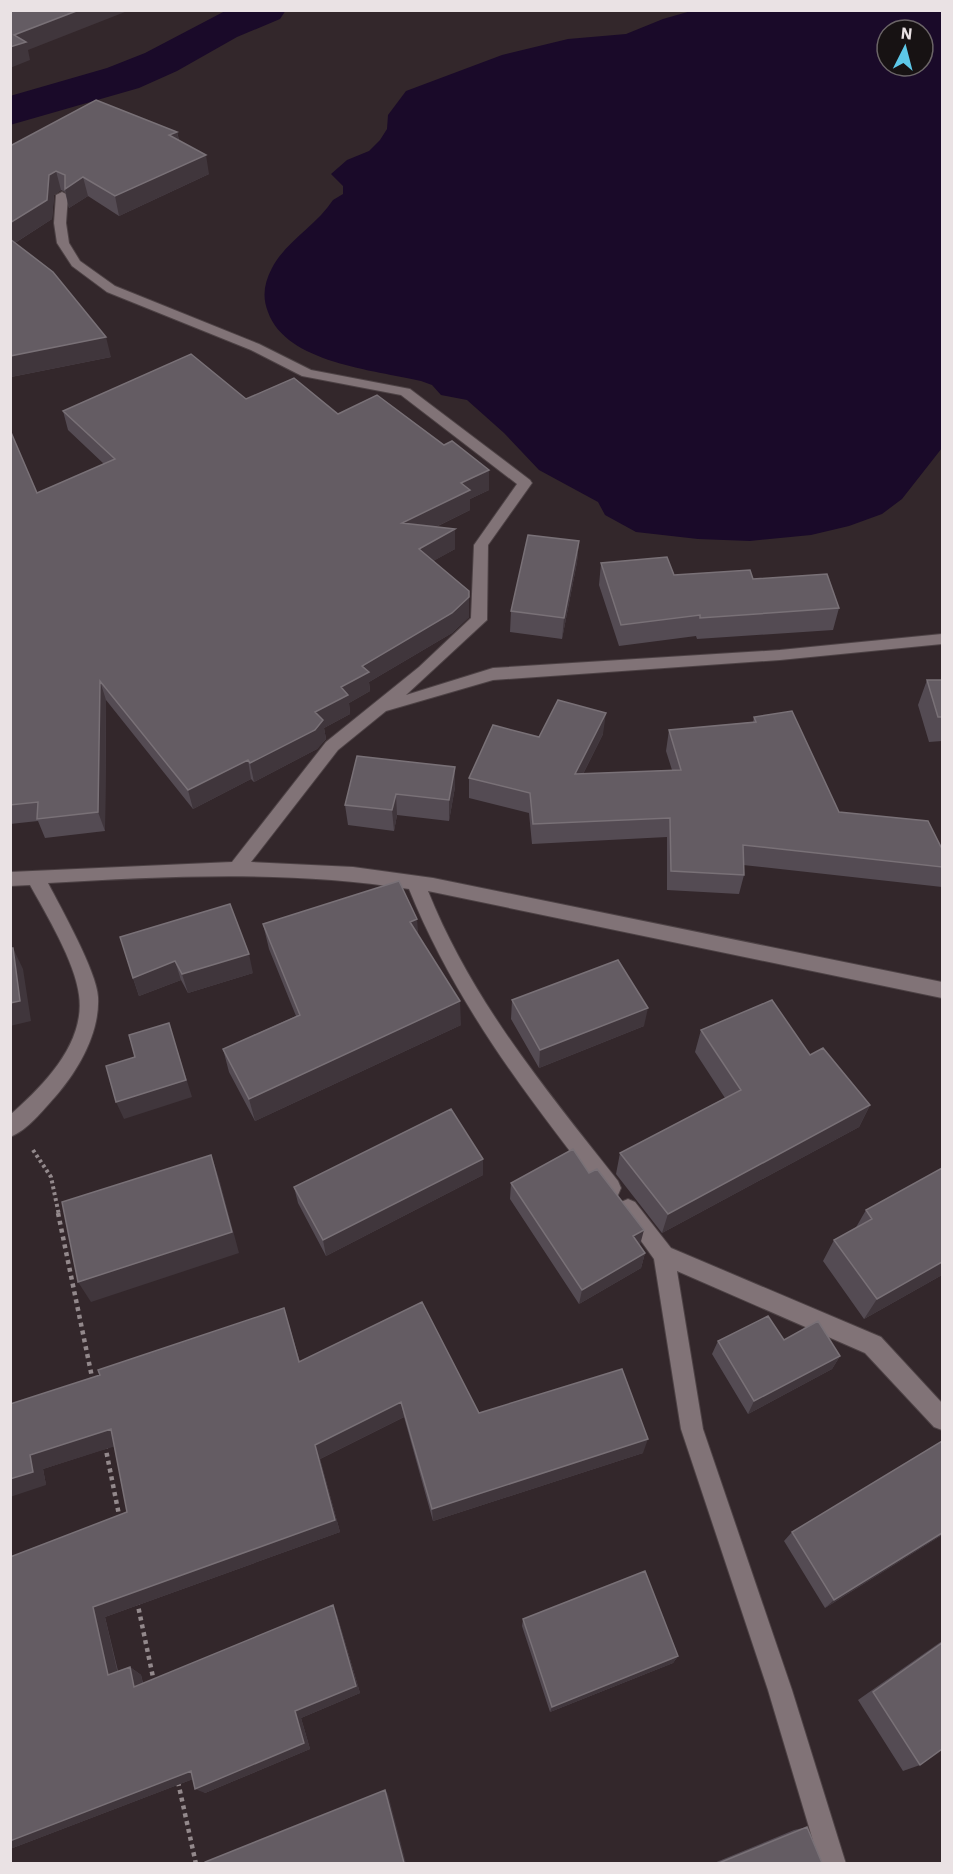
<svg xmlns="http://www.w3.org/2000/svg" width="953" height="1874" viewBox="0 0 953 1874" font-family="'IBM Plex Sans',sans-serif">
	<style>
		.water { fill: #1a0a29; fill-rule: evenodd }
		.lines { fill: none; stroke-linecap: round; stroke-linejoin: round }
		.river { fill: #1a0a29; fill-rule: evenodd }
		.minor-casing { stroke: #4d4245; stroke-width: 2 }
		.path-far1 { stroke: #93898c; stroke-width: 4; stroke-dasharray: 3 3; stroke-linecap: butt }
		.path { stroke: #93898c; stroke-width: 4.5; stroke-dasharray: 4 4; stroke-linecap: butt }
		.minor { fill: #817377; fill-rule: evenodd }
		.wall { fill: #544b53 }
		.shaded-wall { fill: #40363c }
		.building { fill: #645c63; stroke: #797177; stroke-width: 1.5 }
	</style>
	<rect width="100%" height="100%" fill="#33272b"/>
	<path class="water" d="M 691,11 L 942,11 L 942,448 L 902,499 L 882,514 L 849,526 L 811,535 L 750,541 L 698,539 L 636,532 L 605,515 L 598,502 L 539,470 L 504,433 L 467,400 L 441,395 L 432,385 L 421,381 C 374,370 286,363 268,312 C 262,297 264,283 272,268 C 286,241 316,226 333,200 L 343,194 L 343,186 L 331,174 L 347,160 L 369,151 L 380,140 L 387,129 L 388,115 L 406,91 L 502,55 L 568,39 L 626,34 L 663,19 ZM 887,30 L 923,30 L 923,66 L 887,66 Z"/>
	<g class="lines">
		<path class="river" d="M 227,10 L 286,10 L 280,19 L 237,37 L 177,71 L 139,88 L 10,125 L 10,96 L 107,68 L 145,53 Z"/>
		<g class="minor-casing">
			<path id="minor" d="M 62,192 L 68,195 L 66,223 L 69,243 L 80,261 L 115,286 L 259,344 L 311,370 L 410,389 L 530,480 L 532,483 L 488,545 L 487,620 L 406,695 L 493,668 L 780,650 L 942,634 L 942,644 L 780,660 L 493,680 L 386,711 L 338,750 L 251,862 L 353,867 L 433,878 L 942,982 L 942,998 L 428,891 C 472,1001 546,1090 618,1181 L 621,1188 L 618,1195 L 611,1197 L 604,1195 C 528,1098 455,1003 409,889 C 289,870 169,876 48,883 C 61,908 97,972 98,997 C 100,1033 78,1071 55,1097 C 43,1110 28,1130 10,1137 L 10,1115 C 43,1086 86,1043 79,995 C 75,962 46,914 30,885 L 10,886 L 10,872 L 232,862 L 326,742 L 419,667 L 471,618 L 474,545 L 517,484 L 401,395 L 302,376 L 251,350 L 107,292 L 72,266 L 57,243 L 54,223 L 56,195 Z
				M 628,1199 L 635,1202 L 671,1248 L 881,1337 L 942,1403 L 942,1430 L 934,1427 L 865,1353 L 677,1271 L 703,1429 L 792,1690 L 846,1864 L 820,1864 L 768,1690 L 681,1429 L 654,1259 L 618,1209 L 621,1202 Z"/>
		</g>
		<path class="path-far1" d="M 33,1150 L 51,1177 L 59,1215"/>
		<path class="path" d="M 58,1213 L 93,1382
			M 105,1445 L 120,1520
			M 137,1601 L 154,1682
			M 178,1782 L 196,1864"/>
		<use href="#minor" class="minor"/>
	</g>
	<path class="wall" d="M 177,132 L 179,140 L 209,174 L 119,216 L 88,196 L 69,208 L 65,192 L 61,190 L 54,195 L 52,219 L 15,243 L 111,357 L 11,377 L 10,146 Z
		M 246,399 L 338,414 L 489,490 L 470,499 L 470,510 L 436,527 L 455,549 L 433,561 L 469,617 L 452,633 L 369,682 L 370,691 L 349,703 L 350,714 L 324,728 L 326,739 L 317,749 L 254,782 L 251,779 L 193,809 L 106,700 L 105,831 L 45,838 L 38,821 L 10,824 L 10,430 L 37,493 L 104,464 L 68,430 L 63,411 Z
		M 579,541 L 577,562 L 562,639 L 510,632 L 511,611 Z
		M 601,563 L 674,575 L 753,579 L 839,608 L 833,630 L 697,639 L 696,636 L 619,646 L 599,585 Z
		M 927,680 L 942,680 L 942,741 L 929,742 L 918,705 Z
		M 754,717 L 839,812 L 942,849 L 942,887 L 743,865 L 744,875 L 739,894 L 667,890 L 667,837 L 532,844 L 529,813 L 469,798 L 469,778 L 539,737 L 603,734 L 583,774 L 672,770 L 666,751 L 669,730 L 753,722 Z
		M 455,767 L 455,787 L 449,821 L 397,815 L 394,831 L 348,825 L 345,805 Z
		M 263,924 L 418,935 L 461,1025 L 255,1121 L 229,1072 L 223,1049 L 296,1016 L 269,949 Z
		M 120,937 L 253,973 L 188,993 L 181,980 L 139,996 L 133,978 Z
		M 512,1000 L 644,1026 L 539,1068 L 511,1019 Z
		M 701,1030 L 810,1055 L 870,1105 L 859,1127 L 662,1233 L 616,1174 L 620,1153 L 725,1098 L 695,1052 Z
		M 483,1175 L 326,1256 L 298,1203 L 294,1187 Z
		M 511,1183 L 640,1245 L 639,1246 L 645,1253 L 641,1268 L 579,1304 L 510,1199 Z
		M 866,1210 L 942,1275 L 864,1319 L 823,1261 L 834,1240 L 855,1229 Z
		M 289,1325 L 300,1362 L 479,1413 L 643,1453 L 433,1521 L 404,1417 L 320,1459 L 340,1532 L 105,1617 L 118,1671 L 130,1667 L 141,1675 L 143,1683 L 337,1615 L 360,1693 L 301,1718 L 310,1749 L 205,1793 L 193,1779 L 10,1849 L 10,1557 L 127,1512 L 114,1446 L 43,1469 L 46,1485 L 10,1404 Z
		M 784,1340 L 840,1356 L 832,1369 L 748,1414 L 712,1354 L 718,1341 Z
		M 792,1532 L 942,1535 L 825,1608 L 784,1541 Z
		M 523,1619 L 678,1656 L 673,1663 L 550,1712 L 522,1626 Z
		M 942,1641 L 942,1749 L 920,1765 L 903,1771 L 858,1700 Z
		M 807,1827 L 822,1863 L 714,1863 L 794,1830 Z"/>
	<path class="shaded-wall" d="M 79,10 L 130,10 L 28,50 L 30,60 L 10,68 L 10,47 L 14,35 Z
		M 177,132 L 181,151 L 169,135 Z
		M 206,155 L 209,174 L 119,216 L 115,196 Z
		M 56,171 L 61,190 L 54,195 L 52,219 L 10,246 L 10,223 L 49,175 Z
		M 83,177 L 88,196 L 69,208 L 65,189 Z
		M 106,337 L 111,357 L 11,377 L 10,356 Z
		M 489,470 L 489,490 L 470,499 L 470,510 L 403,543 L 402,523 L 461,483 Z
		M 455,529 L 455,549 L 419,569 L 419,549 Z
		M 579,541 L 577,562 L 562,639 L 564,618 Z
		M 469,591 L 469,617 L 452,633 L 369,682 L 370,691 L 349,703 L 350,714 L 324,728 L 326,739 L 317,749 L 254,782 L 250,763 L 315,712 L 362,666 Z
		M 100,681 L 106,700 L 105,831 L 98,812 Z
		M 606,713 L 603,734 L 573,794 L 575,774 Z
		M 248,760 L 251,779 L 193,809 L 188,790 Z
		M 455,767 L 455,787 L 449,821 L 449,800 Z
		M 396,794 L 397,815 L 394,831 L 392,810 Z
		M 417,919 L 419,943 L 410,922 Z
		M 13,948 L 23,969 L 31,1021 L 10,1026 Z
		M 249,954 L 253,973 L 188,993 L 182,974 Z
		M 175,961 L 181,980 L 139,996 L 133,978 Z
		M 460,1001 L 461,1025 L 255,1121 L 249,1099 Z
		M 648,1008 L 644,1026 L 539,1068 L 540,1050 Z
		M 169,1023 L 192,1097 L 124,1119 L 116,1102 Z
		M 870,1105 L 859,1127 L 662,1233 L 668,1214 Z
		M 211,1155 L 219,1178 L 239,1253 L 91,1302 L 78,1282 Z
		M 483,1159 L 483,1175 L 326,1256 L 323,1240 Z
		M 644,1230 L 640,1245 L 629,1251 L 633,1236 Z
		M 645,1253 L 641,1268 L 579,1304 L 582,1290 Z
		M 942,1262 L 942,1275 L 864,1319 L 877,1299 Z
		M 840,1356 L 832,1369 L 748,1414 L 754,1401 Z
		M 401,1402 L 404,1417 L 320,1459 L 340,1532 L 105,1617 L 120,1683 L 108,1675 L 93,1607 L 315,1445 Z
		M 111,1429 L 122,1444 L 43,1469 L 46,1485 L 10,1497 L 10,1479 L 30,1455 Z
		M 648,1439 L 643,1453 L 433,1521 L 432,1509 Z
		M 942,1533 L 942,1535 L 825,1608 L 834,1600 Z
		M 333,1605 L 337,1615 L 360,1693 L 301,1718 L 310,1749 L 205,1793 L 195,1789 L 295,1711 Z
		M 678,1656 L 673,1663 L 550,1712 L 552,1707 Z
		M 130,1667 L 141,1675 L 145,1694 L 134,1687 Z
		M 191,1771 L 201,1776 L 10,1849 L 10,1841 Z
		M 385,1790 L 388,1794 L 406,1863 L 404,1863 Z"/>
	<path class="building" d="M 10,10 L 79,10 L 14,35 L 26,42 L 10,47 Z
		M 96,100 L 177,132 L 169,135 L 206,155 L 115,196 L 83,177 L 65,189 L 65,175 L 56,171 L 49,175 L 47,200 L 10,223 L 10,146 Z
		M 10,239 L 53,272 L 106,337 L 10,356 Z
		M 191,354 L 246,399 L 294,378 L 338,414 L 377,395 L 444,445 L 452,441 L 489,470 L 461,483 L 470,490 L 402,523 L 455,529 L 419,549 L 469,591 L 469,597 L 452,613 L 362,666 L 369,672 L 341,687 L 348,695 L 315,712 L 323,720 L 315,730 L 250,763 L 248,760 L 188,790 L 100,681 L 98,812 L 37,819 L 38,802 L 10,805 L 10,430 L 37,493 L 115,459 L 63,411 Z
		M 528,535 L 579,541 L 564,618 L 511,611 Z
		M 667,557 L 674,575 L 750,570 L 753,579 L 827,574 L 839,608 L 700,618 L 700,615 L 621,625 L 601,563 Z
		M 927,680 L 942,680 L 942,717 L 938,717 Z
		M 558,700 L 606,713 L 575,774 L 681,770 L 669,730 L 756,722 L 754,717 L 792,711 L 839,812 L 928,821 L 942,849 L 942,867 L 743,845 L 744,875 L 671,871 L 670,818 L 533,824 L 530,793 L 469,778 L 493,725 L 539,737 Z
		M 357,756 L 455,767 L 449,800 L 396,794 L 392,810 L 345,805 Z
		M 399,881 L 417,919 L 410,922 L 460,1001 L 249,1099 L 223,1049 L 300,1015 L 263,924 Z
		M 230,904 L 249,954 L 182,974 L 175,961 L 133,978 L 120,937 Z
		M 10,948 L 13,948 L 20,1001 L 10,1003 Z
		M 618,960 L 648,1008 L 540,1050 L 512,1000 Z
		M 772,1000 L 810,1055 L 823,1048 L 870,1105 L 668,1214 L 620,1153 L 741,1090 L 701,1030 Z
		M 169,1023 L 186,1080 L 116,1102 L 106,1066 L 135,1057 L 129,1035 Z
		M 451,1109 L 483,1159 L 323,1240 L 294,1187 Z
		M 573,1149 L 589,1173 L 597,1169 L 644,1230 L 633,1236 L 645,1253 L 582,1290 L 511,1183 Z
		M 211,1155 L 232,1232 L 78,1282 L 62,1202 Z
		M 942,1168 L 942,1262 L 877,1299 L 834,1240 L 872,1219 L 866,1210 Z
		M 422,1302 L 479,1413 L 622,1369 L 648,1439 L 432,1509 L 401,1402 L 315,1445 L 335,1520 L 93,1607 L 108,1675 L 130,1667 L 134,1687 L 333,1605 L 356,1686 L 295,1711 L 304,1743 L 195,1789 L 191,1771 L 10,1841 L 10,1557 L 127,1512 L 111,1429 L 30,1455 L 33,1472 L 10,1479 L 10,1404 L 100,1375 L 98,1370 L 284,1308 L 299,1362 Z
		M 768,1316 L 784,1340 L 818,1321 L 840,1356 L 754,1401 L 718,1341 Z
		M 942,1441 L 942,1533 L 834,1600 L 792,1532 Z
		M 645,1571 L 678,1656 L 552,1707 L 523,1619 Z
		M 942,1643 L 942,1749 L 920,1765 L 873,1692 Z
		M 385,1790 L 404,1863 L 205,1863 L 205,1862 Z
		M 807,1827 L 822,1863 L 719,1863 Z"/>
	<rect width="953" height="1874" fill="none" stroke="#eae2e4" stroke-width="24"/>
	<g transform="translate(905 48) rotate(6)"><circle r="28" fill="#171213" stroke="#6b6567" stroke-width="1.5"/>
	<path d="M0-4.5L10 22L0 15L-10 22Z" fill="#5dc7e8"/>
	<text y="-9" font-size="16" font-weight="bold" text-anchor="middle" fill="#eae2e4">N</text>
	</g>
</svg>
